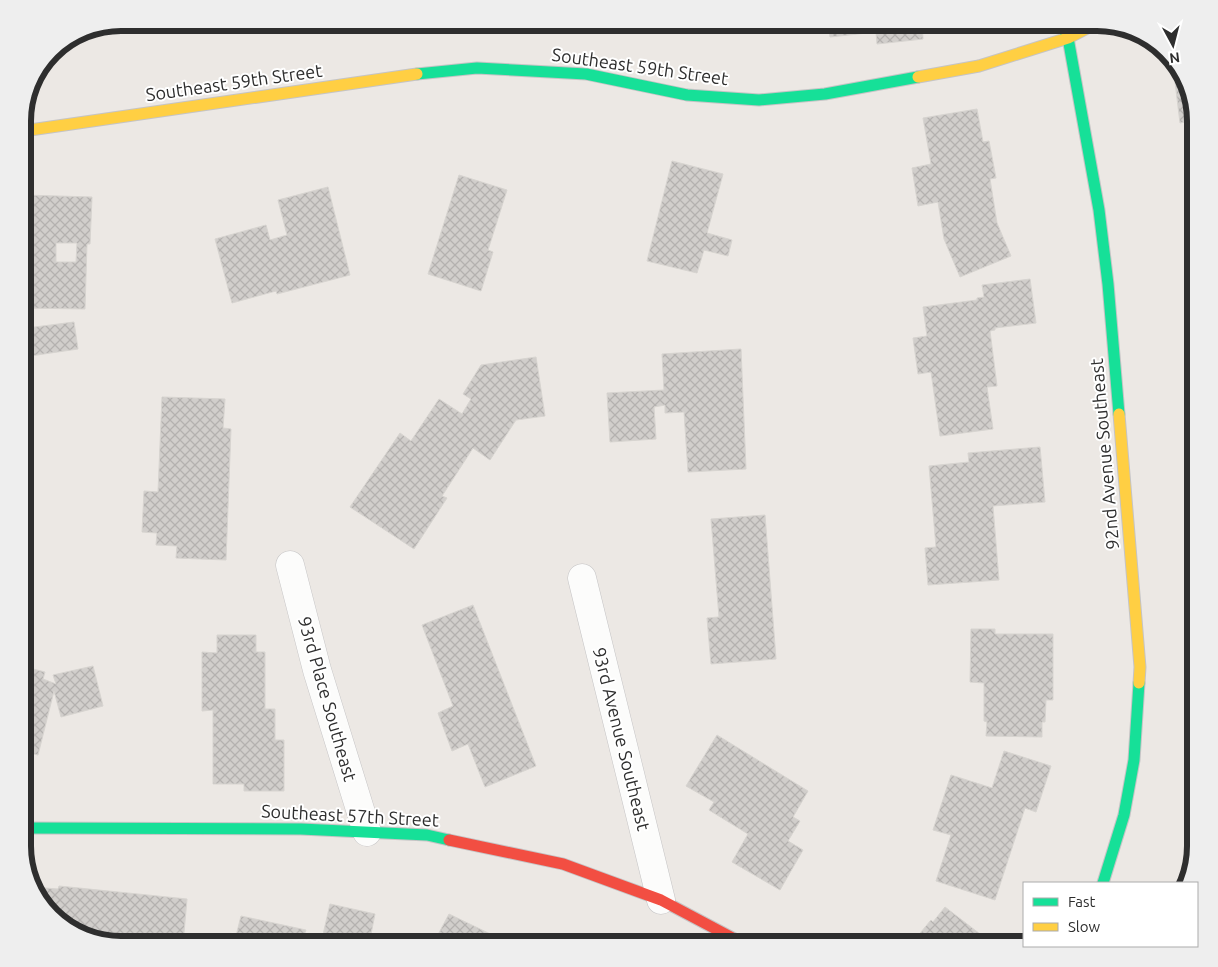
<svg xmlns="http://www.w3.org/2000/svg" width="1218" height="967" viewBox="0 0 1218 967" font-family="Ubuntu,sans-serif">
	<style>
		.building { fill: url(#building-cross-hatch); stroke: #d7d4d0; fill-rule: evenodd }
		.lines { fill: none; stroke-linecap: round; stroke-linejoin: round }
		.street-casing { stroke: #c5c4c5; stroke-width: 29 }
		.fast-casing { stroke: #c5c4c5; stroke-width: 13 }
		.slow-casing { stroke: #c5c4c5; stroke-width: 13 }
		.jam-casing { stroke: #c5c4c5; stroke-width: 13 }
		.street { stroke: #fcfcfb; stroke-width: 28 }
		.fast { stroke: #16e098; stroke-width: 11 }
		.slow { stroke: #ffcf43; stroke-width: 11 }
		.jam { stroke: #f24e42; stroke-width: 11 }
		.labels { text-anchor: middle; stroke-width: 4; stroke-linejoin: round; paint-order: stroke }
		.street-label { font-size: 18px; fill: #2e2e2e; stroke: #fff }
		.rim { fill: none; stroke: #2e2e2e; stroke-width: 6 }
	</style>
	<defs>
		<pattern id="building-cross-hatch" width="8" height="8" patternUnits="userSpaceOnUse" patternTransform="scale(1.25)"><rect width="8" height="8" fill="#d1cecb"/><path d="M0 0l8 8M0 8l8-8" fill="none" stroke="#b4b1af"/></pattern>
	</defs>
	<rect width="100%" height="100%" fill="#ece8e4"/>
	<path class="building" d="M 828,23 L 922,23 L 923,39 L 877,44 L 876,32 L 830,37 Z
		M 1186,81 L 1195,120 L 1180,123 L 1175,82 Z
		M 977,109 L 983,142 L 989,141 L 996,178 L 990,179 L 997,223 L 1011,256 L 960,277 L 944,239 L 938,202 L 918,206 L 912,168 L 931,164 L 923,118 Z
		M 672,161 L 723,174 L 707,233 L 732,240 L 728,256 L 704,250 L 697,273 L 647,261 Z
		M 459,175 L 507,190 L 488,250 L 493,252 L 481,291 L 428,274 Z
		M 328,187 L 350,275 L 277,294 L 276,291 L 232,303 L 215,239 L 266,225 L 270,240 L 287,235 L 278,200 Z
		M 23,195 L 92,197 L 90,244 L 87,244 L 85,309 L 23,308 ZM 56,243 L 77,243 L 76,262 L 56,262 Z
		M 1030,279 L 1036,323 L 995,328 L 995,330 L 990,331 L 997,386 L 987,387 L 993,429 L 940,436 L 931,372 L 918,374 L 913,338 L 927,336 L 923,307 L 977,300 L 977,298 L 984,297 L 982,285 Z
		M 74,322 L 78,349 L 30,356 L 27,328 Z
		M 741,349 L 746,469 L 688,472 L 684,412 L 665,413 L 665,405 L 654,407 L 656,439 L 610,442 L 607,393 L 664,390 L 662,354 Z
		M 536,357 L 545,416 L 516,420 L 490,460 L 473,448 L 442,496 L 447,498 L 414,549 L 350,507 L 400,433 L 411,441 L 439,399 L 462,414 L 471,399 L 463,394 L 481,365 Z
		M 162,397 L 225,399 L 223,428 L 231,429 L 226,560 L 176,558 L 177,546 L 156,545 L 157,533 L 142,532 L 144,491 L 158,492 Z
		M 1040,447 L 1045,502 L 993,506 L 999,580 L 928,585 L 925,548 L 936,547 L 929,466 L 969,462 L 968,453 Z
		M 765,515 L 776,659 L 711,664 L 707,618 L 719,617 L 711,519 Z
		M 473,605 L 536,766 L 485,787 L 468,744 L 452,751 L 438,713 L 453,706 L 422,625 Z
		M 971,629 L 995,629 L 995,634 L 1053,634 L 1053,700 L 1046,700 L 1045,722 L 1042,722 L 1042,737 L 986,736 L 987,722 L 984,721 L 984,683 L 970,682 Z
		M 217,635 L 256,635 L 256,652 L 265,652 L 265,709 L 275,709 L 275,740 L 284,740 L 284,791 L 244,791 L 244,784 L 213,784 L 213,710 L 202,711 L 202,652 L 217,653 Z
		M 23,661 L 31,663 L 29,668 L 45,672 L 43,679 L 56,684 L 53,675 L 93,666 L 103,706 L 61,717 L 54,691 L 38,755 L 23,751 Z
		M 717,735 L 808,791 L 793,817 L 800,821 L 788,841 L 803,850 L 780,890 L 732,862 L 748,834 L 709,810 L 714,802 L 686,786 Z
		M 1004,751 L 1051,766 L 1036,812 L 1025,808 L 995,900 L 936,881 L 951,835 L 933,830 L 951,775 L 992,788 Z
		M 59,886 L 187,899 L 183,944 L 121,944 L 57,920 L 32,887 L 58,889 Z
		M 330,904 L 375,914 L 369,944 L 234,944 L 241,916 L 306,930 L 304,935 L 322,939 Z
		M 945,907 L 993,944 L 911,944 L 931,920 L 933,922 Z
		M 449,914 L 511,944 L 433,944 Z"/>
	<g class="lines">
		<g class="street-casing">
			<path id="street" d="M 290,565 L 317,670 L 367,832
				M 582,578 L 661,900"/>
		</g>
		<g class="fast-casing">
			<path id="fast" d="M 1061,23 L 1068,38 L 1099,210 L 1108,284 L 1119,414
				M 417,74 L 477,68 L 586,74 L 687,95 L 759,100 L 825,94 L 918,77
				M 23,828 L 301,829 L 427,835 L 449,840
				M 1103,883 L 1124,815 L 1134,760 L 1139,683"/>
		</g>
		<g class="slow-casing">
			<path id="slow" d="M 918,77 L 979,66 L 1068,38 L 1097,23
				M 23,131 L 417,74
				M 1119,414 L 1140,667 L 1139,683"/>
		</g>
		<g class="jam-casing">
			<path id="jam" d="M 449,840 L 563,864 L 661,900 L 744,944"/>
		</g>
		<use href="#street" class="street"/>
		<use href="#fast" class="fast"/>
		<use href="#slow" class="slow"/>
		<use href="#jam" class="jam"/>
	</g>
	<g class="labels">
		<g class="street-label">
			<text transform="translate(640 67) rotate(8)" y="6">Southeast 59th Street</text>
			<text transform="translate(234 83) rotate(-8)" y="6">Southeast 59th Street</text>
			<text transform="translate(1105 454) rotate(-95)" y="6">92nd Avenue Southeast</text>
			<text transform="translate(327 699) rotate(74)" y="6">93rd Place Southeast</text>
			<text transform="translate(621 739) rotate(76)" y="6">93rd Avenue Southeast</text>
			<text transform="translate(350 816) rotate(3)" y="6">Southeast 57th Street</text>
		</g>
	</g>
	<path d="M0 0H1218V967H0ZM121 31H1097A90 90 0 0 1 1187 121V846A90 90 0 0 1 1097 936H121A90 90 0 0 1 31 846V121A90 90 0 0 1 121 31Z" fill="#eee" fill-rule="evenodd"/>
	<path class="rim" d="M121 31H1097A90 90 0 0 1 1187 121V846A90 90 0 0 1 1097 936H121A90 90 0 0 1 31 846V121A90 90 0 0 1 121 31Z"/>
	<rect x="1023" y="882" width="175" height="65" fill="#ffffff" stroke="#ababab"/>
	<rect x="1033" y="898" width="25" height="8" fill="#16e098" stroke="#ababab"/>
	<text x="1068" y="907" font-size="15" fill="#2e2e2e">Fast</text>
	<rect x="1033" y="923" width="25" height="8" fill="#ffcf43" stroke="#ababab"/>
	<text x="1068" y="932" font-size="15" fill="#2e2e2e">Slow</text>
	<g transform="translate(1173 45) rotate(173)" stroke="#ffffff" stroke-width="4" paint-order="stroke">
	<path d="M0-4L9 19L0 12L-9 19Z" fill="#2e2e2e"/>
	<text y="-8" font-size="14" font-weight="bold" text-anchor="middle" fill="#2e2e2e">N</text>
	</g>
</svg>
